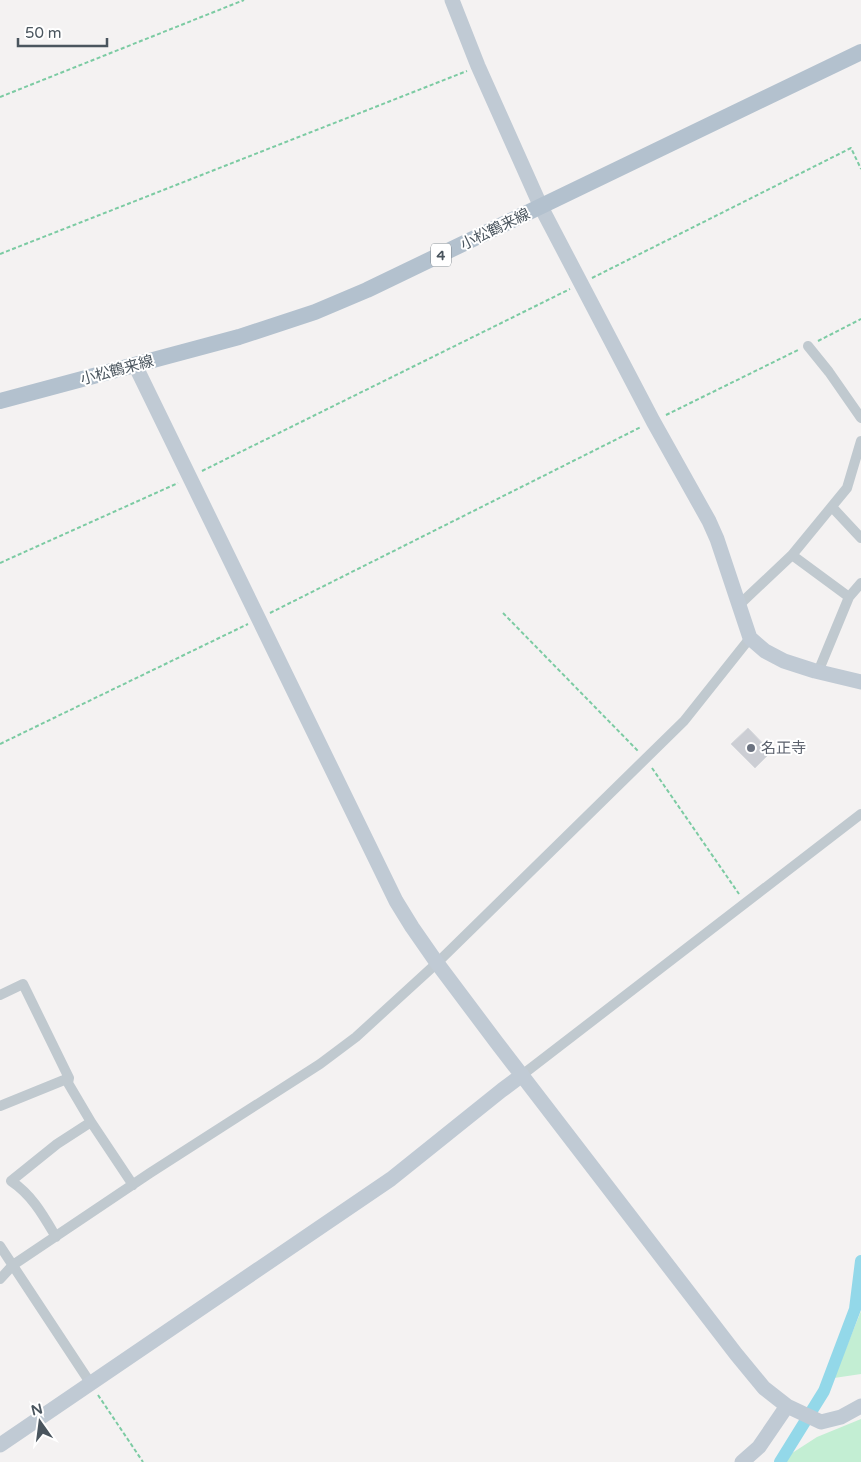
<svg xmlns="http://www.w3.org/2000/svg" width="861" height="1462" viewBox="0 0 861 1462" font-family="'Varela Round','Noto Sans JP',sans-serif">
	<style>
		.green { fill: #c3eed3 }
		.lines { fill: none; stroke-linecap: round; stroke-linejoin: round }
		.canal { stroke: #93d8e9; stroke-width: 12 }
		.building { fill: #ccced4; stroke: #d6d8dc }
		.path { stroke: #7ccba3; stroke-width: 2; stroke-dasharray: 4 2.5; stroke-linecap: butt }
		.street { stroke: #c0c9cf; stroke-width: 10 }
		.secondary { stroke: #c0cad4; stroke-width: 15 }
		.primary { stroke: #b3c1ce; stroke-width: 16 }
		.worship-dot { fill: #6b7280; stroke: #fff; stroke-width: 2 }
		.labels { text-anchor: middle; stroke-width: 4; stroke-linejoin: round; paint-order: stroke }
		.shield { fill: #fff; stroke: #80888e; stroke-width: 1 }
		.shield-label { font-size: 14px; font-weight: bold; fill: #4a555e }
		.street-label { font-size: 15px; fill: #4a555e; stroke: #fff }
		.worship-label { font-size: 15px; fill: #5b616d; stroke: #fff; text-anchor: start }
	</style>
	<rect width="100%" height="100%" fill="#f4f2f2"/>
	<path class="green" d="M 861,1311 L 861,1374 L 834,1378 Z
		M 861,1419 L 861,1462 L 783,1462 L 786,1457 L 817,1437 Z"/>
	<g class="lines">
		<path class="canal" d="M 780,1462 L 824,1391 L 855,1309 L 861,1261"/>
	</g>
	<path class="building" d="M 748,728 L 771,752 L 755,768 L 731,744 Z"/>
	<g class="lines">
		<path class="path" d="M 0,97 L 244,0
			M 0,254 L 467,71
			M 592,278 L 851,148 L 861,169
			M 818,341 L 861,319
			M 666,415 L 798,350
			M 202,471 L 570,289
			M 0,563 L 178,483
			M 270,613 L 641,427
			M 503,613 L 638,751
			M 0,744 L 248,624
			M 652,768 L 739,894
			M 98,1395 L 143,1462"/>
		<path class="street" d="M 808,346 L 829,372 L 861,418
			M 832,507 L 861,538
			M 792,555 L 849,597
			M 739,605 L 792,555 L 847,488 L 861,441
			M 818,672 L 849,597 L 861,583
			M 0,995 L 23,984 L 69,1078 L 68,1083 L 91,1122 L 133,1185
			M 522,1075 L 861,814
			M 0,1106 L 69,1078
			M 56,1237 C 43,1215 32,1195 11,1181 L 57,1144 L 91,1122
			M 0,1246 L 91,1384
			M 0,1279 L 13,1265 L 150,1173 L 320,1064 L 356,1037 L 437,963 L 684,721 L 750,638"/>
		<path class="secondary" d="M 452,0 L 478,66 L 541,207 L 653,421 L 709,521 L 717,539 L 750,638 L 765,651 L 784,661 L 815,671 L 861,682
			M 135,365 L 396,901 L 412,927 L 437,963 L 497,1043 L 736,1354 L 764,1388 L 787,1406
			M 0,1445 L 391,1179 L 502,1090 L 522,1075
			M 742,1462 L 759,1447 L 787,1406 L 821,1422 L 841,1417 L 861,1406"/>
		<path class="primary" d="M 0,401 L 239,337 L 315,312 L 367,290 L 861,52"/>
	</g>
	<circle class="worship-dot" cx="751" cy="748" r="5"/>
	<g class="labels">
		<rect class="shield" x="431" y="243.5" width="20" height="23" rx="4"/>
		<g class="shield-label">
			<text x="441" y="260">4</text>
		</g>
		<g class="street-label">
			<text transform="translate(495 229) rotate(-26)" y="5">小松鶴来線</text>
			<text transform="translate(117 370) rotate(-15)" y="5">小松鶴来線</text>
		</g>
		<g class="worship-label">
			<text x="761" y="753">名正寺</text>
		</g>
	</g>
	<g transform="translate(40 1422) rotate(346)" stroke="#ffffff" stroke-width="4" paint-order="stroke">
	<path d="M0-4L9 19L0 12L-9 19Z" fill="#4a555e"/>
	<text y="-8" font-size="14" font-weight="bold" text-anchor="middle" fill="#4a555e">N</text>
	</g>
	<path d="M18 38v8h89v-8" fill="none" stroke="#4a555e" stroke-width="2.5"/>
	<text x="25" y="38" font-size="15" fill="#4a555e" stroke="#ffffff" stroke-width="4" paint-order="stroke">50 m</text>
</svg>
